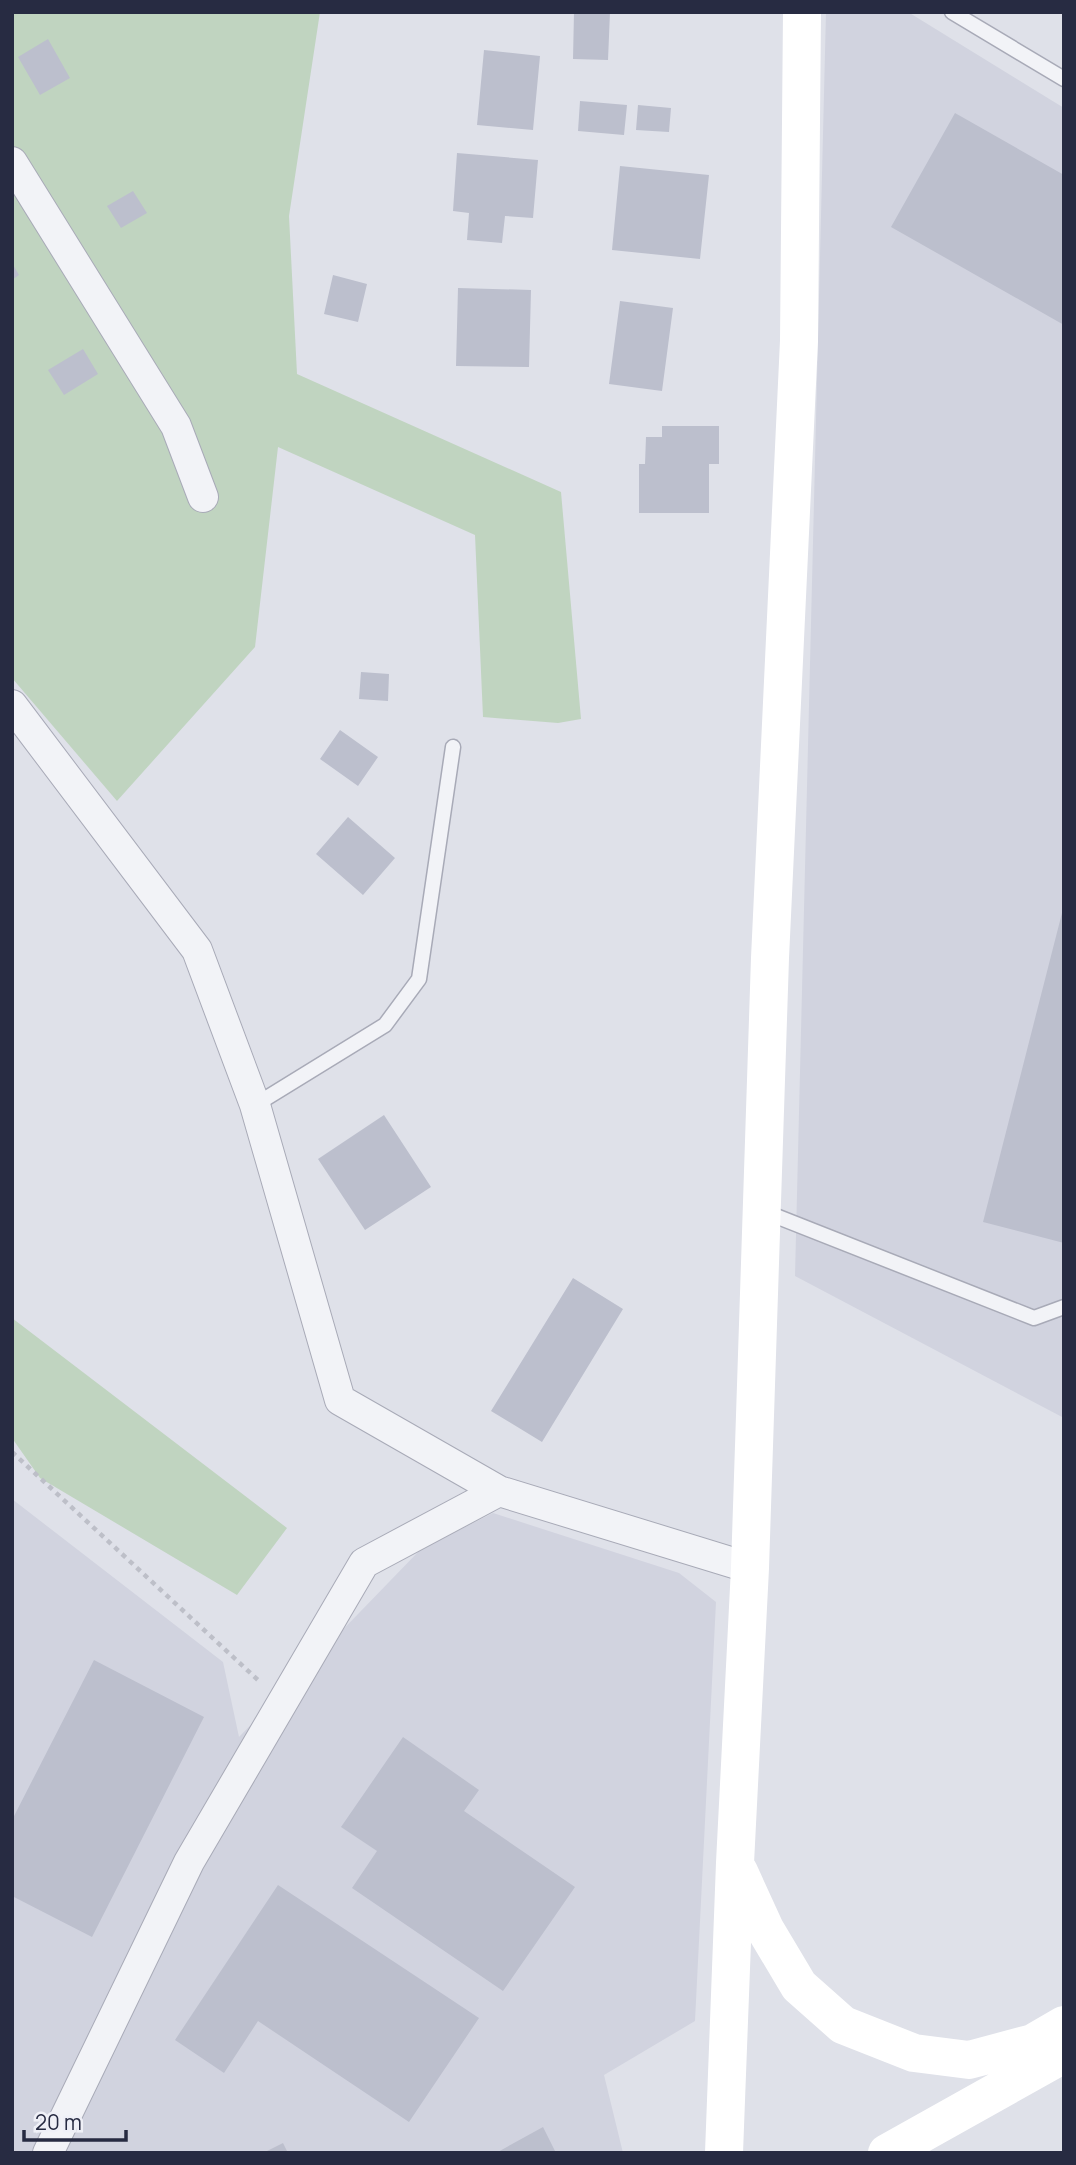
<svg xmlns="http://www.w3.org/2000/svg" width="1076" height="2165" viewBox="0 0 1076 2165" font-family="Manrope,sans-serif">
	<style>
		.built { fill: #d1d3df }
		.green { fill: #c0d4c0 }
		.building { fill: #bcbfcd }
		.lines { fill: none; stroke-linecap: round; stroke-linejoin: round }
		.lane-casing { stroke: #a8aab7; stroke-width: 17 }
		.street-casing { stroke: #a8aab7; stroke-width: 32 }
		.path { stroke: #bdbfc8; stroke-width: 4.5; stroke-dasharray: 5 5; stroke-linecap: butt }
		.lane { stroke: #f2f3f7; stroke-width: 14 }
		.street { stroke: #f2f3f7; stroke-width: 30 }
		.secondary { stroke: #fff; stroke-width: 38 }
	</style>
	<rect width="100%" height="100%" fill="#dfe1e9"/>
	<path class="built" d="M 826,12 L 908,12 L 1064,108 L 1064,1418 L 795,1276 Z
		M 12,1499 L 223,1662 L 239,1737 L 420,1550 L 493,1513 L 679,1573 L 716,1602 L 695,2021 L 604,2075 L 623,2153 L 12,2153 Z"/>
	<path class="green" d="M 12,12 L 320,12 L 289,216 L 297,374 L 561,492 L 581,719 L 558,723 L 483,717 L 475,535 L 278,447 L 255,647 L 117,801 L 12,678 Z
		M 12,1318 L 287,1528 L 237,1595 L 40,1478 L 12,1438 Z"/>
	<path class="building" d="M 574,12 L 610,12 L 608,60 L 573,59 Z
		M 48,39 L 70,78 L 40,95 L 18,57 Z
		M 484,50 L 540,56 L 533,130 L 477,125 Z
		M 580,101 L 627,105 L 624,135 L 578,131 Z
		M 638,105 L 671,108 L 669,132 L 636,130 Z
		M 955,113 L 1064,175 L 1064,325 L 891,227 Z
		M 457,153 L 538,160 L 533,218 L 505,216 L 502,243 L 467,240 L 469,213 L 453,211 Z
		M 620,166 L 709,175 L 700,259 L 612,250 Z
		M 133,191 L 147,213 L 121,228 L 107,206 Z
		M 12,263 L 19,275 L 12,280 Z
		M 333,275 L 367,284 L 358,322 L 324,314 Z
		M 458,288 L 531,290 L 529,367 L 456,366 Z
		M 620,301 L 673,308 L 662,391 L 609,384 Z
		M 83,349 L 98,374 L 64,395 L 48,370 Z
		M 662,426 L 719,426 L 719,464 L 709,464 L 709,513 L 639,513 L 639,464 L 645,464 L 646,437 L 662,437 Z
		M 361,672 L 389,674 L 388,701 L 359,699 Z
		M 340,730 L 378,757 L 358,786 L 320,759 Z
		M 348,817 L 395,858 L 363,895 L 316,854 Z
		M 1063,909 L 1064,909 L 1064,1243 L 983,1222 Z
		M 384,1115 L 431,1187 L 365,1230 L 318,1159 Z
		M 573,1278 L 623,1309 L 542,1442 L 491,1411 Z
		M 94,1660 L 204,1717 L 92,1937 L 12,1896 L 12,1820 Z
		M 403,1737 L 479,1790 L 464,1811 L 575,1887 L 503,1991 L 352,1888 L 377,1851 L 341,1827 Z
		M 278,1885 L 479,2018 L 409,2122 L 258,2021 L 224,2073 L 175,2040 Z
		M 543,2127 L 556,2153 L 496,2153 Z
		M 283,2143 L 288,2153 L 263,2153 Z"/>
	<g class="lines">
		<g class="lane-casing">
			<path id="lane" d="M 952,12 L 1064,79
				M 255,1105 L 385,1025 L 419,979 L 453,747
				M 763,1211 L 1034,1318 L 1064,1307"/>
		</g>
		<g class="street-casing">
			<path id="street" d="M 12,162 L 176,426 L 203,497
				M 12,705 L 197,950 L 255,1105 L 340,1400 L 499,1491
				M 48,2153 L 189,1862 L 364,1563 L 499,1491 L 750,1568"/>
		</g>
		<path class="path" d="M 12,1452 L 259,1681"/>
		<use href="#lane" class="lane"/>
		<use href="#street" class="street"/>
		<path class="secondary" d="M 739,1872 L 765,1929 L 799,1986 L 843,2025 L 914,2053 L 969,2060 L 1033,2043 L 1064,2025
			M 724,2153 L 735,1863 L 750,1568 L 770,958 L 799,341 L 802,12
			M 887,2153 L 1064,2054"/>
	</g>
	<rect width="1076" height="2165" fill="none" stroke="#272b42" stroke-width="28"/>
	<path d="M24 2130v10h102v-10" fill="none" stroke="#272b42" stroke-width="3.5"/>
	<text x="35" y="2130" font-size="21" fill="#272b42" stroke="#eff0f7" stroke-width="5" paint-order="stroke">20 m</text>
</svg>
